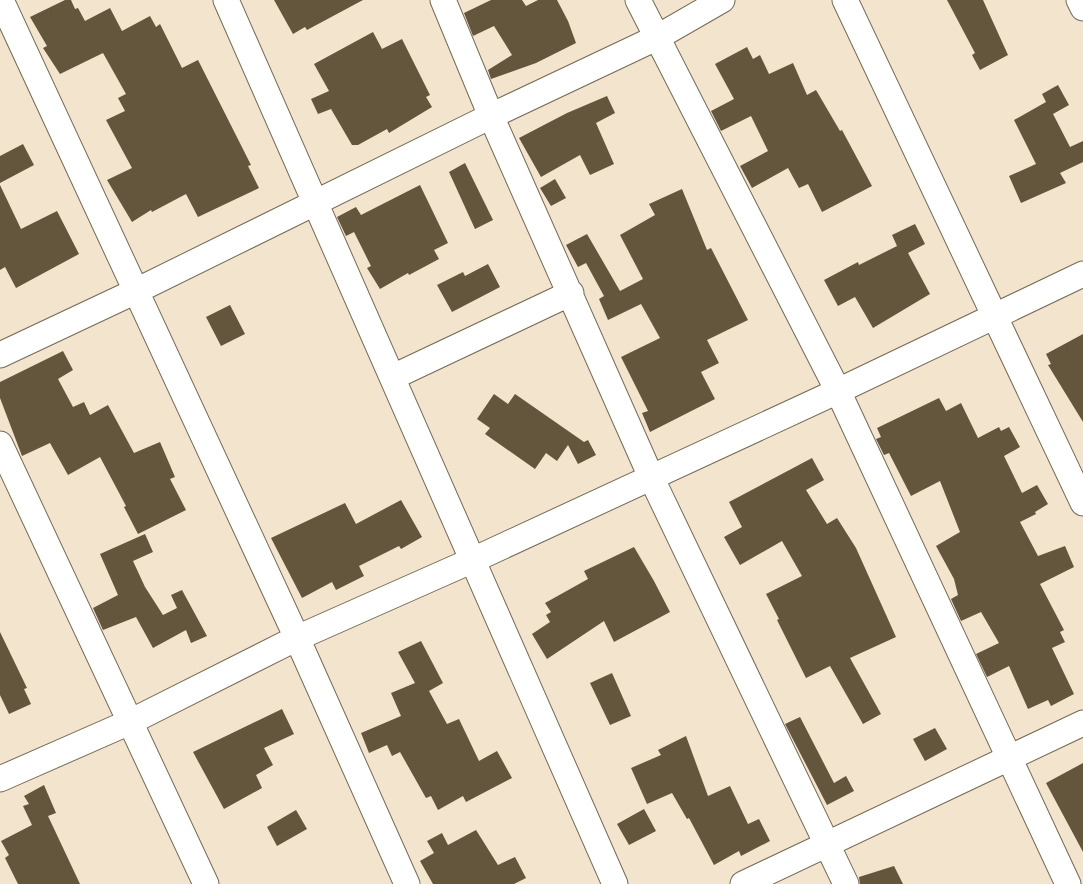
<svg xmlns="http://www.w3.org/2000/svg" width="1083" height="884" viewBox="0 0 1083 884" font-family="'Golos Text',sans-serif">
	<style>
		.building { fill: #64553d }
		.lines { fill: none; stroke-linecap: round; stroke-linejoin: round }
		.minor-casing { stroke: #756955; stroke-width: 27 }
		.minor { stroke: #fff; stroke-width: 25 }
	</style>
	<rect width="100%" height="100%" fill="#f2e4cd"/>
	<path class="building" d="M 65,0 L 71,0 L 75,9 L 78,8 L 85,21 L 110,8 L 122,31 L 150,16 L 156,27 L 160,24 L 182,68 L 198,60 L 251,165 L 248,166 L 259,188 L 198,217 L 186,194 L 152,212 L 151,210 L 132,222 L 107,180 L 132,168 L 106,120 L 125,111 L 118,98 L 126,94 L 103,53 L 60,74 L 43,48 L 47,46 L 30,17 Z
		M 274,0 L 363,0 L 307,30 L 305,27 L 293,34 Z
		M 491,0 L 522,0 L 526,6 L 538,0 L 557,0 L 568,21 L 576,43 L 536,63 L 491,79 L 488,70 L 512,55 L 494,26 L 473,36 L 464,13 Z
		M 947,0 L 983,0 L 1008,55 L 980,70 L 972,55 L 975,53 Z
		M 373,32 L 382,49 L 402,39 L 430,95 L 426,97 L 432,107 L 389,133 L 387,129 L 358,145 L 352,145 L 331,109 L 318,114 L 311,99 L 329,91 L 314,64 Z
		M 747,47 L 753,59 L 760,55 L 769,74 L 793,63 L 807,95 L 816,90 L 840,131 L 842,130 L 872,186 L 822,212 L 808,184 L 799,188 L 788,168 L 752,188 L 740,166 L 768,151 L 751,116 L 721,131 L 711,111 L 734,99 L 715,64 Z
		M 1058,85 L 1069,105 L 1053,114 L 1070,147 L 1083,141 L 1083,162 L 1060,173 L 1066,183 L 1021,203 L 1009,176 L 1036,164 L 1014,120 L 1046,102 L 1042,94 Z
		M 607,96 L 615,113 L 596,123 L 614,164 L 590,175 L 580,155 L 541,177 L 519,138 L 567,113 Z
		M 23,144 L 34,165 L 0,183 L 0,156 Z
		M 465,163 L 493,220 L 475,229 L 449,172 Z
		M 555,179 L 566,198 L 551,206 L 540,188 Z
		M 0,185 L 21,229 L 57,211 L 79,254 L 16,288 L 5,267 L 0,270 Z
		M 420,185 L 448,243 L 434,250 L 439,259 L 409,275 L 408,273 L 380,289 L 367,268 L 371,266 L 354,232 L 346,236 L 337,217 L 356,207 L 361,215 Z
		M 682,189 L 707,250 L 711,248 L 748,320 L 707,340 L 719,363 L 701,372 L 715,399 L 650,432 L 642,413 L 648,411 L 621,357 L 660,338 L 641,304 L 608,320 L 599,299 L 604,296 L 586,263 L 578,267 L 566,245 L 587,234 L 620,291 L 643,279 L 620,235 L 655,215 L 649,204 Z
		M 915,224 L 925,244 L 908,253 L 930,294 L 873,328 L 855,297 L 838,306 L 824,280 L 858,262 L 859,265 L 897,246 L 892,235 Z
		M 488,264 L 500,287 L 452,312 L 437,285 L 463,272 L 465,276 Z
		M 230,305 L 245,334 L 221,346 L 206,317 Z
		M 1083,334 L 1083,422 L 1048,365 L 1051,364 L 1046,354 Z
		M 63,351 L 73,370 L 58,379 L 73,407 L 84,402 L 90,415 L 108,405 L 134,453 L 160,442 L 175,477 L 170,479 L 186,510 L 138,534 L 124,507 L 126,506 L 100,457 L 68,475 L 50,443 L 22,456 L 0,398 L 0,382 Z
		M 494,394 L 508,404 L 515,394 L 584,442 L 588,440 L 596,455 L 578,464 L 568,445 L 557,461 L 546,453 L 535,469 L 485,434 L 490,428 L 477,419 Z
		M 939,398 L 946,411 L 961,403 L 978,438 L 999,427 L 1001,431 L 1009,427 L 1020,447 L 1004,456 L 1022,493 L 1037,485 L 1048,504 L 1035,512 L 1036,514 L 1020,522 L 1038,556 L 1065,546 L 1074,567 L 1040,584 L 1064,630 L 1060,632 L 1065,642 L 1052,648 L 1074,694 L 1051,706 L 1048,700 L 1028,709 L 1009,666 L 987,677 L 976,654 L 999,643 L 981,612 L 961,621 L 951,599 L 958,595 L 954,579 L 936,546 L 960,532 L 940,481 L 911,496 L 889,453 L 884,455 L 876,439 L 881,437 L 877,428 Z
		M 812,458 L 824,480 L 806,490 L 827,524 L 837,518 L 856,548 L 896,637 L 850,658 L 881,714 L 863,724 L 830,666 L 806,678 L 777,620 L 779,619 L 766,594 L 802,576 L 782,541 L 740,565 L 724,537 L 742,527 L 729,502 Z
		M 401,500 L 422,537 L 401,549 L 399,546 L 359,566 L 364,576 L 336,590 L 332,582 L 302,598 L 271,538 L 345,503 L 356,524 Z
		M 145,534 L 153,552 L 133,561 L 145,587 L 163,615 L 177,608 L 171,595 L 182,590 L 207,636 L 191,643 L 186,630 L 153,648 L 136,617 L 103,630 L 93,608 L 118,595 L 100,554 Z
		M 634,547 L 654,581 L 670,612 L 614,642 L 604,621 L 547,659 L 532,634 L 550,622 L 546,615 L 551,612 L 545,603 L 588,579 L 584,571 Z
		M 0,632 L 27,688 L 24,689 L 31,704 L 9,714 L 0,695 Z
		M 421,641 L 443,683 L 429,691 L 447,724 L 459,719 L 479,761 L 497,751 L 512,778 L 466,802 L 463,796 L 438,810 L 431,796 L 426,798 L 400,752 L 392,756 L 387,745 L 369,753 L 361,733 L 401,716 L 391,693 L 415,683 L 398,652 Z
		M 612,673 L 631,716 L 610,725 L 590,683 Z
		M 282,709 L 294,734 L 264,748 L 273,765 L 256,775 L 262,788 L 224,809 L 193,752 Z
		M 800,717 L 834,783 L 846,776 L 854,791 L 827,805 L 785,724 Z
		M 935,728 L 947,749 L 925,761 L 913,739 Z
		M 686,736 L 708,796 L 730,786 L 748,824 L 759,819 L 770,841 L 741,856 L 739,851 L 714,865 L 689,818 L 687,819 L 672,793 L 647,804 L 631,768 L 661,755 L 658,750 Z
		M 1083,763 L 1083,852 L 1046,783 Z
		M 44,785 L 56,813 L 48,816 L 80,884 L 18,884 L 5,858 L 9,855 L 1,841 L 32,825 L 23,806 L 29,804 L 24,796 Z
		M 644,809 L 656,831 L 629,845 L 617,824 Z
		M 296,810 L 307,829 L 277,846 L 267,827 Z
		M 476,830 L 498,865 L 515,857 L 526,878 L 514,884 L 433,884 L 420,861 L 434,853 L 427,841 L 442,833 L 448,845 Z
		M 894,866 L 903,884 L 860,884 L 859,877 Z"/>
	<g class="lines">
		<g class="minor-casing">
			<path id="minor" d="M 1,0 L 297,638 L 407,884
				M 226,0 L 615,884
				M 443,0 L 491,116 L 651,477 L 846,884
				M 638,0 L 838,391 L 1068,884
				M 845,0 L 1083,503
				M 1079,0 L 1083,8
				M 0,355 L 136,291 L 491,116 L 656,38 L 722,0
				M 393,377 L 571,293
				M 0,444 L 206,884
				M 0,779 L 132,721 L 297,638 L 473,560 L 838,391 L 1083,274
				M 743,884 L 1083,723"/>
		</g>
		<use href="#minor" class="minor"/>
	</g>
</svg>
